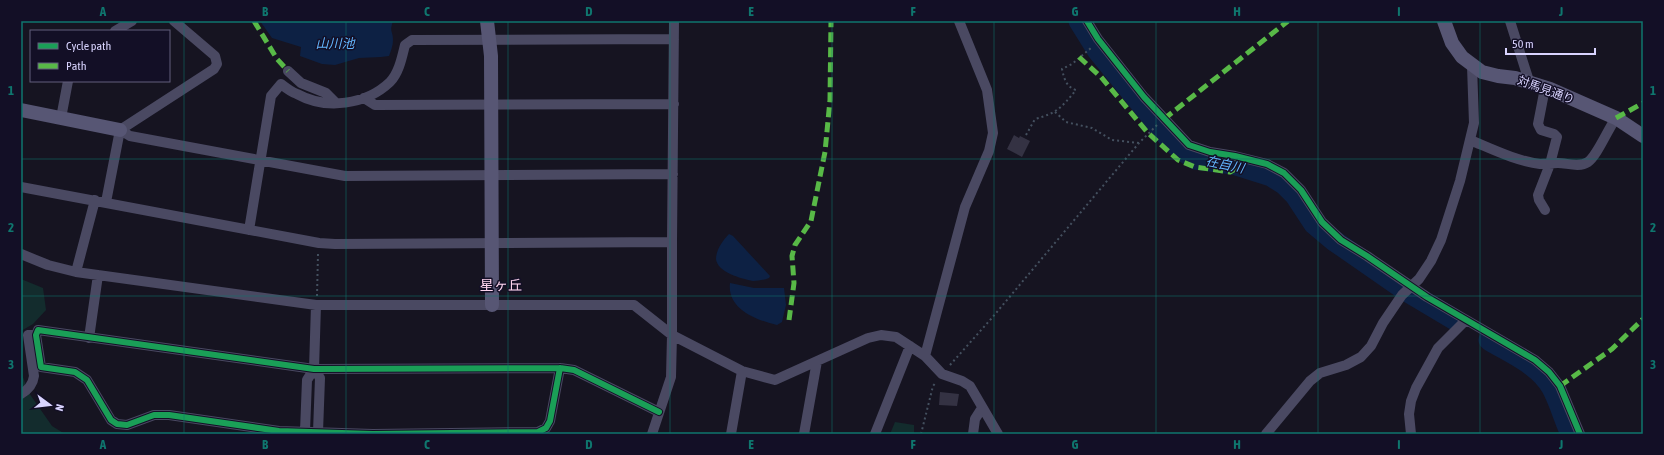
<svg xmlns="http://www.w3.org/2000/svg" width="1664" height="455" viewBox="0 0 1664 455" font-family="'Asap Condensed','Noto Sans JP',sans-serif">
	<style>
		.green { fill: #132c2d }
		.water { fill: #0d2144 }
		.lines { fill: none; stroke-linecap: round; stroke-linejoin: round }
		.river { stroke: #0d2144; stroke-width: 21 }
		.building { fill: #343243 }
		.path { stroke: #44505f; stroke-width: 2; stroke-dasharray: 2 3; stroke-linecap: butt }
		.street { stroke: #4a4962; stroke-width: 10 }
		.secondary { stroke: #575674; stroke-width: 14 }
		.quiet { stroke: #58b947; stroke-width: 5; stroke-dasharray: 10 5; stroke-linecap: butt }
		.cycleway-casing { stroke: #130f26; stroke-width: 8 }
		.cycleway { stroke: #1a9f57; stroke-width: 6 }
		.grid { fill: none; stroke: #0f766e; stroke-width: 1; stroke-opacity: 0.55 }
		.labels { text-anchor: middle; stroke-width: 3; stroke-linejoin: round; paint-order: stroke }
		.street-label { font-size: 12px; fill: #d9d4ff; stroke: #130f26 }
		.water-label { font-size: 13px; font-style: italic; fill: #62b6ff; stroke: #130f26 }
		.quarter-label { font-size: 14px; fill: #ffd6f0; stroke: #130f26 }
		.neatline { fill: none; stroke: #0f766e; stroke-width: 1.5 }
		.grid-label { font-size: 13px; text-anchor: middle; font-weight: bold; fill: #0f766e }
	</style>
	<rect width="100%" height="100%" fill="#161421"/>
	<path class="green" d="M 21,279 L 43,288 L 46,310 L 33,324 L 21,331 Z
		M 21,372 L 29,393 L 52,426 L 65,434 L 21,434 Z
		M 895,422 L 914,425 L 914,434 L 890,434 Z"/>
	<path class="water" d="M 260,21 L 393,21 C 389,33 393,30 393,40 C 393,45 391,51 389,56 L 381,57 L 359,58 L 335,65 L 322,64 L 300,56 L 301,47 L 272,38 Z
		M 729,234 L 733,236 L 770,276 L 769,278 C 764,280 758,281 753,281 C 742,279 717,272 716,259 C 716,250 723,240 729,234 Z
		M 730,283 L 754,288 L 784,288 L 786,305 L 782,322 L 777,325 C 756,320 727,309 730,283 Z"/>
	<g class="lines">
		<path class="river" d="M 1079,21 L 1097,50 L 1168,137 L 1181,150 L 1195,159 L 1233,164 L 1271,176 L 1285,185 L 1295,195 L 1314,224 L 1333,240 L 1408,292 L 1455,320
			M 1489,340 C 1510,353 1540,365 1552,388 C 1560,403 1564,419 1571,434"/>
	</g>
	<path class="building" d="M 1014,135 L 1019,138 L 1020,136 L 1030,141 L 1022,157 L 1007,149 Z
		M 940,392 L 959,394 L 957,406 L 939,405 Z"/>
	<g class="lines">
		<path class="path" d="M 1055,112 L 1066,122 L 1092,128 L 1112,140 L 1139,143
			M 1026,135 L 1035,119 C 1057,113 1061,108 1076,90 C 1066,87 1064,78 1062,69 L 1072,64 L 1091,48
			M 317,296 L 318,254
			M 950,365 L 991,319 L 1139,143 L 1157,125
			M 921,434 L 933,386 L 936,382"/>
		<path class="street" d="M 1087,21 L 1098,39 L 1144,97 L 1189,145 L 1210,152 L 1235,156 L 1267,164 L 1284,173 L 1301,190 L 1322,222 L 1341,240 L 1367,256 L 1427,297 L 1535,360 L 1549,372 L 1560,386 L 1580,434
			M 1510,21 L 1529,81
			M 115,31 L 132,21
			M 288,71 L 301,83 L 326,93 L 336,103
			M 1545,88 L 1538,124 L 1541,130 L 1554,134 L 1557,137 L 1550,164 L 1538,195 L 1539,200 L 1545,210
			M 364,98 L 375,105 L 674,104
			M 61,118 L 68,81
			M 120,130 L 130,136 L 345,176 L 673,174
			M 1470,140 C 1492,149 1516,161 1540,164 C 1546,164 1552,163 1558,163 C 1567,163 1579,168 1588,162 C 1597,156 1608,129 1616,118
			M 21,187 L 319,243 L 335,244 L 672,242
			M 106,202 L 120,130 L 214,69 L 217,64 L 215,56 L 174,21
			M 249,230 L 271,96 L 281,84 C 286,88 291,92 297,94 C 326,110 366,105 390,82 C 399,73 402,57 405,45 L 412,40 L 674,39
			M 21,254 L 48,265 L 76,272 L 316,305 L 634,305 L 672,335 L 742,371 L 775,380 L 868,338 L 881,335 L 896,337 L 925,356 L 942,374 L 962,381 L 970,386 L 998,434
			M 76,272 L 95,200
			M 89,338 L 98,275
			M 925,356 L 965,207 L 989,151 L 993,133 L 987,90 L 959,21
			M 560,368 L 550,421 L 546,428 L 538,432 L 373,434 L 279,431 L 169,415 L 154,415 L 127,425 L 117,424 L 111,420 L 87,380 L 75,372 L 41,367 L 36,335 L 38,330 L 314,369 L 560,368 L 574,370 L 659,412
			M 314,369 L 320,378 L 318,432
			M 21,394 C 28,390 33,384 34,376 L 28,335 L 36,335
			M 305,431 L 307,380 L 314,369 L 316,305
			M 652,434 L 671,377 L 672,335 L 672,242 L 674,21
			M 731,434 L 742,371
			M 804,434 L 817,361
			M 875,434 L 910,346
			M 973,434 L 975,419 L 982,408
			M 1266,434 L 1310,381 L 1320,373 L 1346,365 L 1361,357 L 1371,346 L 1383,323 L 1402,295 L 1419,279 L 1431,261 L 1441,240 L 1460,181 L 1474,123 L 1472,66
			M 1411,434 L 1409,414 L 1411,401 L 1416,388 L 1438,348 L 1466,320"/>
		<path class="secondary" d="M 487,21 L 491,56 L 492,305
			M 1444,21 L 1452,43 L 1462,57 L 1482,72 L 1498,76 L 1515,78 L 1550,89 L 1616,118 L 1643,136
			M 21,110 L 120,130"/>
		<path class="quiet" d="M 254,21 L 277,59 L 288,71
			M 1079,57 L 1101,77 L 1148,133 L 1178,160 L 1195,167 L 1230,172 L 1235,169 L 1239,157
			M 1616,118 L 1643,103
			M 1164,119 L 1288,21
			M 789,320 L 794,283 L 792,256 L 795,245 L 811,221 L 825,152 L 830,100 L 831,21
			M 1560,386 L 1612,349 L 1643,319"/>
		<g class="cycleway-casing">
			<path id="cycleway" d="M 1087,21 L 1098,39 L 1144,97 L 1189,145 L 1210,152 L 1235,156 L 1267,164 L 1284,173 L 1301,190 L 1322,222 L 1341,240 L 1367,256 L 1427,297 L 1535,360 L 1549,372 L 1560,386 L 1580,434
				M 560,368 L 550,421 L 546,428 L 538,432 L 373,434 L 279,431 L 169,415 L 154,415 L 127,425 L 117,424 L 111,420 L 87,380 L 75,372 L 41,367 L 36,335 L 38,330 L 314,369 L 560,368 L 574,370 L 659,412"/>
		</g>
		<use href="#cycleway" class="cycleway"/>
	</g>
	<path class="grid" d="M 184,21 L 184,434M 346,21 L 346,434M 508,21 L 508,434M 670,21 L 670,434M 832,21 L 832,434M 994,21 L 994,434M 1156,21 L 1156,434M 1318,21 L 1318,434M 1480,21 L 1480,434M 21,159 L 1643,159M 21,296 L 1643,296"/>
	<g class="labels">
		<g class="street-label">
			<text transform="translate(1546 90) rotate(20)" y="4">対馬見通り</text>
		</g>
		<g class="water-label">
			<text x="335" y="48">山川池</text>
			<text transform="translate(1225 164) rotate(12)" y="5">在自川</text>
		</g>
		<g class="quarter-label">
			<text x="501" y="290">星ヶ丘</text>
		</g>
	</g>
	<rect width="1664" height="455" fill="none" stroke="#130f26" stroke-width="44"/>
	<rect x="30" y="30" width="140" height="52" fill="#130f26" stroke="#625e7d"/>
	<rect x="38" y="43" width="20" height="6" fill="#1a9f57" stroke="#625e7d"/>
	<text x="66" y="50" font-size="12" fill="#d9d4ff">Cycle path</text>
	<rect x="38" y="63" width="20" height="6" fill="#58b947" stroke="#625e7d"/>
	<text x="66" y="70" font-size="12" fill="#d9d4ff">Path</text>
	<g transform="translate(50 405) rotate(105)" stroke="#130f26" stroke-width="3" paint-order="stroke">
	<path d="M0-3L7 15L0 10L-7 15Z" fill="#d9d4ff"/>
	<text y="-6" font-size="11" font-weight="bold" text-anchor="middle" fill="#d9d4ff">N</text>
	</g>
	<path d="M1506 48v6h89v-6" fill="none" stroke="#d9d4ff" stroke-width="2"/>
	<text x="1512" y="48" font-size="12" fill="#d9d4ff" stroke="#130f26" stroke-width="3" paint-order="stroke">50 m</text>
	<rect x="22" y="22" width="1620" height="411" class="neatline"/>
	<g class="grid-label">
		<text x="103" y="16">A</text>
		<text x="265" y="16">B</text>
		<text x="427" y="16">C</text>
		<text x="589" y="16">D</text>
		<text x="751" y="16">E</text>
		<text x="913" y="16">F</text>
		<text x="1075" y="16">G</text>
		<text x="1237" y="16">H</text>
		<text x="1399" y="16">I</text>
		<text x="1561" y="16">J</text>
		<text x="11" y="95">1</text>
		<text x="1653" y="95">1</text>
		<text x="11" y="232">2</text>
		<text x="1653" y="232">2</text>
		<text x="11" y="369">3</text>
		<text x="1653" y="369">3</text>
		<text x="103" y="449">A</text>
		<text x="265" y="449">B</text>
		<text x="427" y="449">C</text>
		<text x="589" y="449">D</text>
		<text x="751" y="449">E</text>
		<text x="913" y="449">F</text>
		<text x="1075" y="449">G</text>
		<text x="1237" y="449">H</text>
		<text x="1399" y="449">I</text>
		<text x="1561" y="449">J</text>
	</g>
</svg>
